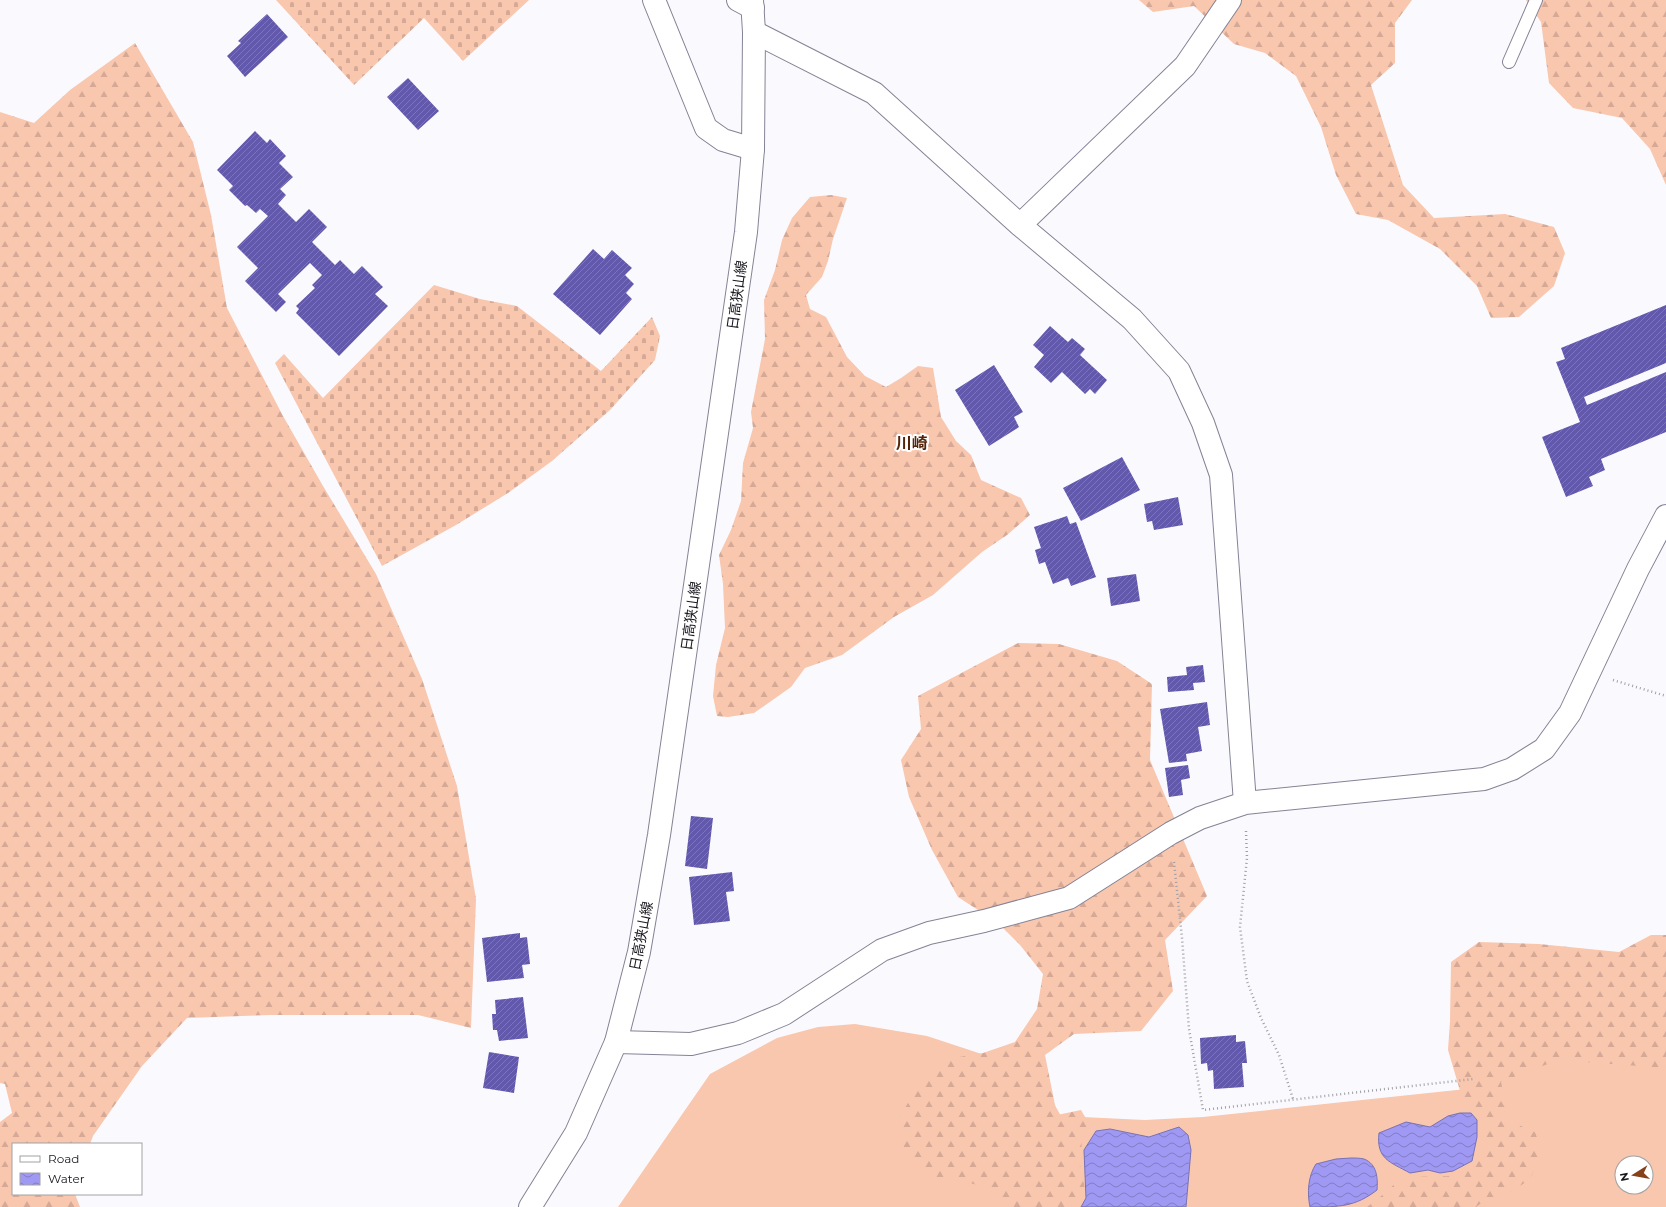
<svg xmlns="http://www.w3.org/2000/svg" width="1666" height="1207" viewBox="0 0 1666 1207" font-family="Montserrat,'Noto Sans JP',sans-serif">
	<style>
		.grass { fill: #f9c6ae; fill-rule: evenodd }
		.forest { fill: url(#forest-firs) }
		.cemetery { fill: url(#cemetery-stones) }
		.water { fill: url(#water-waves); stroke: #7772b4 }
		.building { fill: url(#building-hatch) }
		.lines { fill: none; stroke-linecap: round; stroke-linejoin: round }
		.lane-casing { stroke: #838396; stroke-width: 14 }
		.street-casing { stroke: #838396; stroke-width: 24 }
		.secondary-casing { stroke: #838396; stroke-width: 24 }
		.path { stroke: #9f9fa5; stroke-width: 2.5; stroke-dasharray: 1 3; stroke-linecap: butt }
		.lane { stroke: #fff; stroke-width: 12 }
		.street { stroke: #fff; stroke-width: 22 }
		.secondary { stroke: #fff; stroke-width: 22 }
		.labels { text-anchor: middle; stroke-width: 4; stroke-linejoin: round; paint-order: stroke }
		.street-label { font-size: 14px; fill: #16161d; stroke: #fff }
		.quarter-label { font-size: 16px; font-weight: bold; fill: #542509; stroke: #fff }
	</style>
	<defs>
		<pattern id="forest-firs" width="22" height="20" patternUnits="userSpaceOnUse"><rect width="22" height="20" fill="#f9c6ae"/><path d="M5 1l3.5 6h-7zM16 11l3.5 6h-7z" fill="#d5a995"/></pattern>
		<pattern id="cemetery-stones" width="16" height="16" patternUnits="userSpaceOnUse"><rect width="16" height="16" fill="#f9c6ae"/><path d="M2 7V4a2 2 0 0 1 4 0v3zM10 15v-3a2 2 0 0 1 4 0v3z" fill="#d5a995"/></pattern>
		<pattern id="water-waves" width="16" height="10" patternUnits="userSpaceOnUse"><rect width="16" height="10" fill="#a099f4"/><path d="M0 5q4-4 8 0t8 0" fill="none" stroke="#817cc5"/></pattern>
		<pattern id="building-hatch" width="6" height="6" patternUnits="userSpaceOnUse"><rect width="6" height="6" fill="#6259ad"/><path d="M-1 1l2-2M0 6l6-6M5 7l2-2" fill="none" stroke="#7c76b1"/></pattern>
	</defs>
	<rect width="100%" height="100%" fill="#fafafe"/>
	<path class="grass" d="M 855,1024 L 927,1036 L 1036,1072 L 1061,1116 L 1145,1120 L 1203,1117 L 1485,1087 L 1472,1038 L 1666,1056 L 1666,1207 L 618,1207 L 710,1074 L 777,1038 L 818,1027 ZM 1622,1163 L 1646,1163 L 1646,1187 L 1622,1187 Z"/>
	<path class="forest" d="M 1139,0 L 1412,0 L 1395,23 L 1395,63 L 1371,85 L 1403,185 L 1434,218 L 1505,214 L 1554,227 L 1565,253 L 1554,286 L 1519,317 L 1491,318 L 1477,286 L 1440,249 L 1388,220 L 1356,214 L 1336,175 L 1321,127 L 1296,76 L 1265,53 L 1234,44 L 1194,6 L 1153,12 Z
		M 1526,0 L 1666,0 L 1666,185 L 1650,149 L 1622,118 L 1573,108 L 1549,83 L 1541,22 Z
		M 135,43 L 193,142 L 211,215 L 227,308 L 283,416 L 323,486 L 376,574 L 422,679 L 457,786 L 476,899 L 471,1028 L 418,1015 L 271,1015 L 187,1018 L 142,1066 L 93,1136 L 90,1144 L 13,1144 L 13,1194 L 75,1194 L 80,1207 L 0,1207 L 0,1122 L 12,1113 L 5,1084 L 0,1083 L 0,112 L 34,123 L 70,90 Z
		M 831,195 L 847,198 L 833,239 L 828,261 L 822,277 L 806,295 L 810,309 L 826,317 L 847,357 L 865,376 L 886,387 L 901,378 L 918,366 L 933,368 L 941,417 L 956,441 L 971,455 L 981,480 L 1021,498 L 1030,515 L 1007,535 L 982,552 L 933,595 L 894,617 L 842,655 L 805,668 L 791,687 L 754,713 L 728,717 L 717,716 L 713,696 L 716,665 L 725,628 L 723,584 L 719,555 L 731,530 L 741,501 L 743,463 L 753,428 L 751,412 L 765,339 L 764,300 L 775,270 L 782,240 L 792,218 L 810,197 Z
		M 1018,643 L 1059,644 L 1117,661 L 1152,684 L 1150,760 L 1207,896 L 1165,940 L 1173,991 L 1141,1031 L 1074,1034 L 1045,1055 L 1057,1115 L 1081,1110 L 1088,1122 L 1082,1139 L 1080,1165 L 1085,1189 L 1078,1207 L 1011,1207 L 974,1184 L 936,1177 L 904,1149 L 897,1120 L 912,1097 L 942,1060 L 983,1053 L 1015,1042 L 1037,1009 L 1043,974 L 1020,945 L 998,923 L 958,897 L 932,850 L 909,797 L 901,760 L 921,729 L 918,696 Z
		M 1651,935 L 1666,935 L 1666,1068 L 1558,1060 L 1501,1082 L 1509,1121 L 1535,1132 L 1543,1154 L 1529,1180 L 1512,1191 L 1480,1204 L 1476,1207 L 1367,1207 L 1385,1193 L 1402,1177 L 1462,1176 L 1483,1157 L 1485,1125 L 1461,1094 L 1448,1050 L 1450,1021 L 1451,962 L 1479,942 L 1539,944 L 1619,952 Z"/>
	<path class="cemetery" d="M 276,0 L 529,0 L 463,61 L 424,18 L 354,85 Z
		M 434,285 L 480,299 L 517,306 L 601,371 L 652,317 L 660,336 L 655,360 L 610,410 L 552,461 L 508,493 L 456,525 L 382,566 L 275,363 L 284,354 L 323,398 Z"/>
	<path class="water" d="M 1460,1113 L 1471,1113 L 1477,1120 L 1477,1137 L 1472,1161 L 1453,1171 L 1440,1173 L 1428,1170 L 1410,1173 C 1390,1162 1376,1159 1379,1133 L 1406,1122 L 1430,1127 L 1448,1116 Z
		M 1179,1127 L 1188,1135 L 1191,1150 L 1186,1207 L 1081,1207 L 1086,1198 L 1084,1150 L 1096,1131 L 1110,1129 L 1149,1137 Z
		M 1351,1158 C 1355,1158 1360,1158 1364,1159 C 1377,1164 1378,1178 1377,1190 C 1355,1207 1339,1207 1310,1207 C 1307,1193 1308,1176 1316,1164 L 1336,1159 Z"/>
	<path class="building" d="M 267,14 L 288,37 L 245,77 L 227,56 L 241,43 L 238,41 Z
		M 408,78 L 439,111 L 418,130 L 387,97 Z
		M 255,131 L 267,143 L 270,139 L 286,156 L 279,163 L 293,177 L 280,189 L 286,195 L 278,204 L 296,222 L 309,209 L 327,227 L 312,242 L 335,265 L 340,260 L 354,274 L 362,266 L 383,287 L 375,294 L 388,306 L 339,356 L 296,313 L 299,309 L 296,306 L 315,288 L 312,285 L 322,275 L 310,263 L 278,294 L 286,302 L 276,312 L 245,281 L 258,268 L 237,247 L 268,216 L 260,209 L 256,213 L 247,205 L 245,206 L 229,190 L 233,186 L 217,170 Z
		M 593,249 L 604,259 L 612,250 L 632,268 L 625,275 L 634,284 L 626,293 L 632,299 L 600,335 L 553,294 Z
		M 1666,305 L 1666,363 L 1584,397 L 1587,405 L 1666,372 L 1666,432 L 1601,459 L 1605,470 L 1589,477 L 1593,486 L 1566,497 L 1542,437 L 1580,422 L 1556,362 L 1565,359 L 1561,348 Z
		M 1050,326 L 1068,342 L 1072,338 L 1085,349 L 1080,355 L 1107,380 L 1095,394 L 1090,389 L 1085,394 L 1062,372 L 1051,383 L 1034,367 L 1044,355 L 1033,345 Z
		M 994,365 L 1023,412 L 1014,417 L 1019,427 L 989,446 L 955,390 Z
		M 1122,457 L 1140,490 L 1081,521 L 1063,488 Z
		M 1178,497 L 1183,525 L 1154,530 L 1152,521 L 1147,522 L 1144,504 Z
		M 1067,516 L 1070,524 L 1076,522 L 1096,577 L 1071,586 L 1068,578 L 1053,584 L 1045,562 L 1039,564 L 1035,550 L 1041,548 L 1034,527 Z
		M 1136,574 L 1140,601 L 1111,606 L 1107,578 Z
		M 1203,665 L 1205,682 L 1193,683 L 1194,690 L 1168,692 L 1167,677 L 1187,675 L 1186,667 Z
		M 1207,702 L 1210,725 L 1198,727 L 1202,751 L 1186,754 L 1187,761 L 1169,763 L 1160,709 Z
		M 1188,765 L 1190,778 L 1181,780 L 1183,795 L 1169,797 L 1165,768 Z
		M 691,816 L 713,818 L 707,869 L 685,866 Z
		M 732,872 L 734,891 L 726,892 L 730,921 L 694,925 L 689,877 Z
		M 520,933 L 520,938 L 527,937 L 530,964 L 522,965 L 524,978 L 487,982 L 482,938 Z
		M 523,997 L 528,1038 L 499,1041 L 497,1030 L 493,1030 L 492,1014 L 496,1014 L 495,1000 Z
		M 1236,1035 L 1236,1042 L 1245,1041 L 1247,1063 L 1242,1063 L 1244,1087 L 1214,1089 L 1213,1070 L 1208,1071 L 1207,1063 L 1201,1064 L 1200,1038 Z
		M 489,1052 L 519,1057 L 514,1093 L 483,1088 Z"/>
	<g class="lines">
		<g class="lane-casing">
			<path id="lane" d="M 1509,62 L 1536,0"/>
		</g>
		<g class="street-casing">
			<path id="street" d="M 654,0 L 706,128 L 723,140 L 753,149
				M 738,0 L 753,8
				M 754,32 L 874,93 L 1020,225 L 1132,319 L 1179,371 L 1203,423 L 1221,475 L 1245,803
				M 1020,225 L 1185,66 L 1230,0
				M 616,1042 L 691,1044 L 738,1033 L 784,1014 L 882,950 L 929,933 L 984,921 L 1069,898 L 1171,833 L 1200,818 L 1245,803 L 1484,779 L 1512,769 L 1544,749 L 1570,713 L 1638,569 L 1666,516"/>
		</g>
		<g class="secondary-casing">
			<path id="secondary" d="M 530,1207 L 576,1133 L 616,1042 L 639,952 L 659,835 L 746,232 L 753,149 L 754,32 L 752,0"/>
		</g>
		<path class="path" d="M 1613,680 L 1666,696
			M 1246,831 L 1247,858 L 1240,927 L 1247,981 L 1261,1018 L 1279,1055 L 1293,1099
			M 1174,862 L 1182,938 L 1189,1029 L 1203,1110 L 1473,1079"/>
		<use href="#lane" class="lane"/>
		<use href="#street" class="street"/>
		<use href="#secondary" class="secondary"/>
	</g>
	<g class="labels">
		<g class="street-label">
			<text transform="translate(737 295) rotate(-82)" y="5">日高狭山線</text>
			<text transform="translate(691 616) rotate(-82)" y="5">日高狭山線</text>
			<text transform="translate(641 936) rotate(-79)" y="5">日高狭山線</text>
		</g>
		<g class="quarter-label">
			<text x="912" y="449">川崎</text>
		</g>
	</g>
	<rect x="12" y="1143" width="130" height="52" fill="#ffffff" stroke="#a2a2a5"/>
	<rect x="20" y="1156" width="20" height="6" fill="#ffffff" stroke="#a2a2a5"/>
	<text x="48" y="1163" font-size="12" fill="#16161d">Road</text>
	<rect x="20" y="1173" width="20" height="12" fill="url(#water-waves)" stroke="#a2a2a5"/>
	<text x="48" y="1183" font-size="12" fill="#16161d">Water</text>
	<g transform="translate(1634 1175) rotate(259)"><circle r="19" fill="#ffffff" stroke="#a2a2a5"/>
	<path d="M0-3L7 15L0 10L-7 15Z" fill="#86411a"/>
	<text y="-6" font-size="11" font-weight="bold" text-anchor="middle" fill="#16161d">N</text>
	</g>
</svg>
